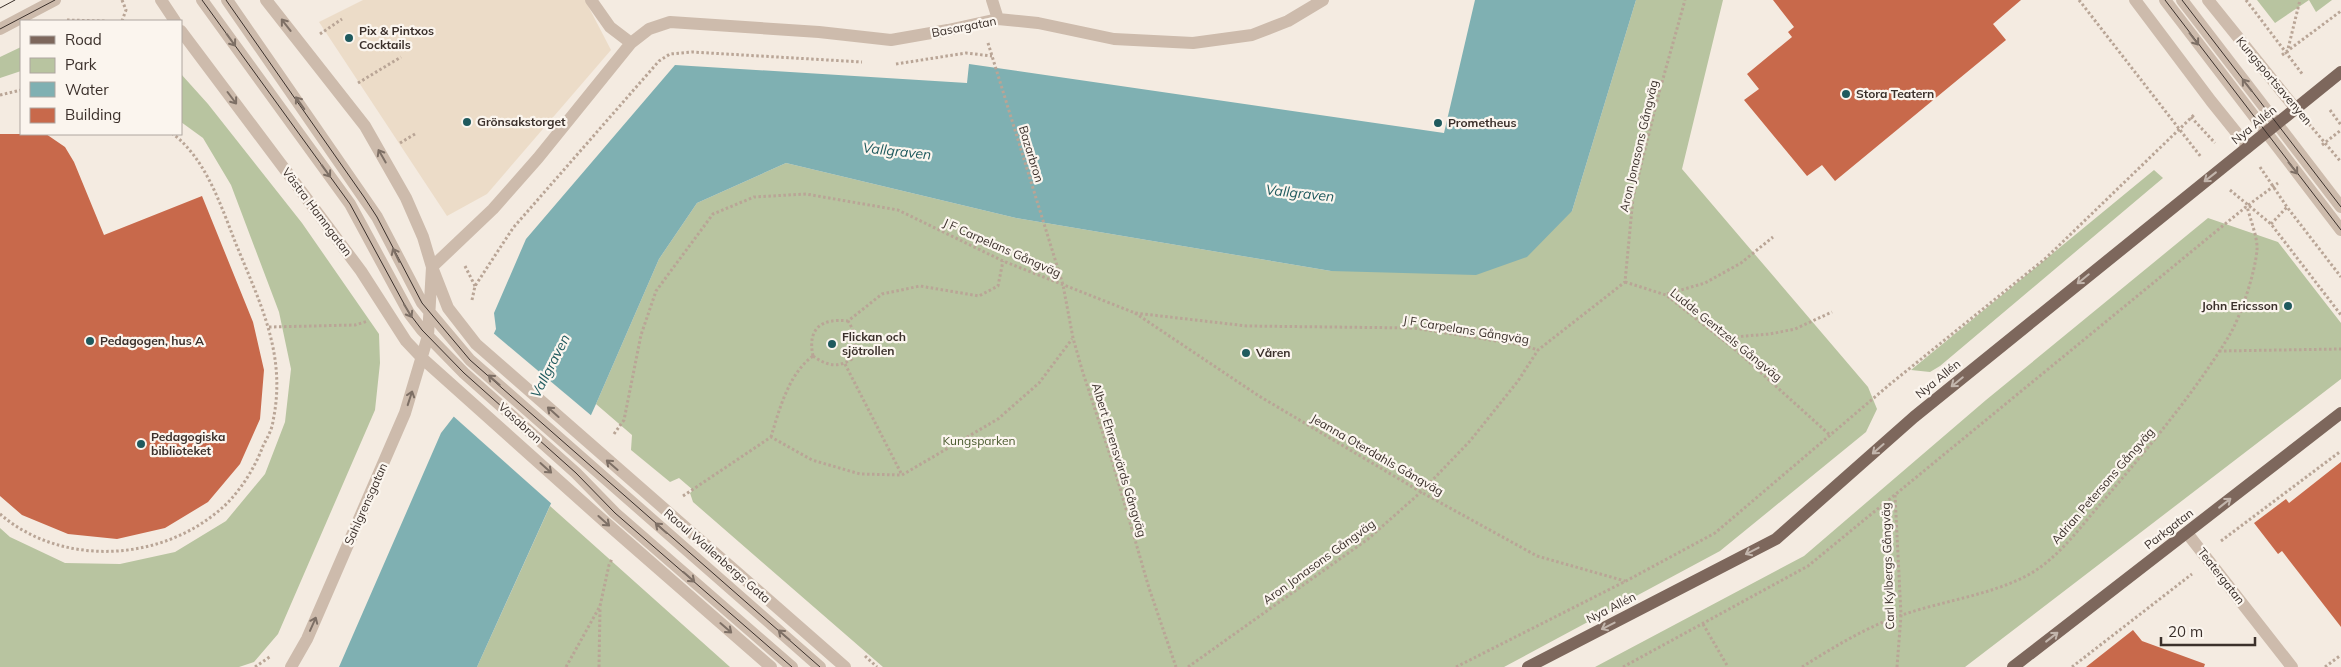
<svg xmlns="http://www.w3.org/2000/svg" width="2341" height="667" viewBox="0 0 2341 667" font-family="Mulish,sans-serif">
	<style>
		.green { fill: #b8c4a0 }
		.plaza { fill: #ecdcc8 }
		.water { fill: #7fb0b2 }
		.pier { fill: #f4ebe1 }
		.building { fill: #c8694b }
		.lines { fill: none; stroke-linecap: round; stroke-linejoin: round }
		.path { stroke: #b9a596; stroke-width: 3; stroke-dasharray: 2.5 2.5; stroke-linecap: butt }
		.minor { stroke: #cdbbac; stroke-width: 12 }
		.major { stroke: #7d675c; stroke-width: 12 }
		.tram { stroke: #3b302b; stroke-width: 1 }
		.oneway { stroke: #7d6f65 }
		.oneway2 { stroke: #c2b5ac }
		.poi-dot { fill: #1f5a5e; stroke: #fbf5ee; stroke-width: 2 }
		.labels { text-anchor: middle; stroke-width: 4.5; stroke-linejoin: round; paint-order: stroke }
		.street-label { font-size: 12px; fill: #3b302b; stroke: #fbf5ee }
		.poi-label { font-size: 12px; font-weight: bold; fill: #3b302b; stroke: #fbf5ee; text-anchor: start }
		.park-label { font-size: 12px; fill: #4a5a2e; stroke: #fbf5ee }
		.water-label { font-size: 14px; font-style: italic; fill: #1f5a5e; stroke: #fbf5ee }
	</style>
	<rect width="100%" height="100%" fill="#f4ebe1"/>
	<path class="green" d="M 1636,0 L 1723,0 L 1682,169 L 1868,387 L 1877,409 L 1866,432 L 1720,551 L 1504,667 L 883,667 L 693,502 L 690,493 L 693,490 L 679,478 L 670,482 L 631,450 L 632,435 L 596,404 L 659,259 L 697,203 L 786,163 L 1016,218 L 1331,271 L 1572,211 Z
		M 2257,0 L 2332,0 L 2316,12 L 2309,0 L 2275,23 Z
		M 21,47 L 21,71 L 0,78 L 0,57 Z
		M 181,74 L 208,104 L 302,223 L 379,334 L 380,363 L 375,410 L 278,634 L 254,662 L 239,667 L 0,667 L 0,528 L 10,537 L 65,563 L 120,564 L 175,552 L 226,521 L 265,474 L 285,422 L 291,369 L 279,312 L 231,185 L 203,138 L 181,122 Z
		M 2154,170 L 2163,178 L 1940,366 L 1930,372 L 1911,370 Z
		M 2208,218 L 2278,242 L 2341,323 L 2341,379 L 1965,667 L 1595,667 L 1804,556 L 1986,400 Z
		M 550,506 L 730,667 L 477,667 Z"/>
	<path class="plaza" d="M 363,0 L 585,0 L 611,50 L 487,194 L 447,216 L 319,22 Z"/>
	<path class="water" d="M 1475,0 L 1636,0 L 1572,211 L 1527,257 L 1476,275 L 1331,271 L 1016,218 L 786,163 L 697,203 L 659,259 L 596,404 L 477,667 L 339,667 L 441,433 L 455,415 L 496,329 L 494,313 L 526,239 L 675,65 L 967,83 L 969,64 L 1444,133 Z"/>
	<path class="pier" d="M 492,332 L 593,417 L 553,505 L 452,415 Z"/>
	<path class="building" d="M 1773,0 L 2021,0 L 1993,24 L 2006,40 L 1835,181 L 1822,165 L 1807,176 L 1744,100 L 1759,89 L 1747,74 L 1792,37 L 1788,32 L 1794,27 Z
		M 0,134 L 46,134 L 65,147 L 74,162 L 104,235 L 202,196 L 253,322 L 264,370 L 260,419 L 240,464 L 208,502 L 165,528 L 117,539 L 68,534 L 22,515 L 0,496 Z
		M 2341,462 L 2341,627 L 2282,551 L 2278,554 L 2254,523 L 2286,499 L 2289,503 Z
		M 2133,630 L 2142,641 L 2205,664 L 2204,667 L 2086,667 Z"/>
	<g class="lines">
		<path class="path" d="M 122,0 L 126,10 L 122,21
			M 2079,0 L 2201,157
			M 2246,0 L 2303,75
			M 67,20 L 106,21
			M 320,34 L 342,19
			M 988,43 L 1063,285 L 1073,338 L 1083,373 L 1113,464 L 1149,588 L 1176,667
			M 2287,53 L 2300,0
			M 2282,55 L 2341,11
			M 896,64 L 966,53 L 992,56
			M 358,83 L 401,57
			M 0,95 L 21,90
			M 2330,110 L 2341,125
			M 2191,117 L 2215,143
			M 2309,124 L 2341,162
			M 400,143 L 415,134
			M 2322,145 L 2341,130
			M 2260,167 L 2287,207 L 2341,277
			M 2230,190 L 2271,224 L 2341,315
			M 2271,224 L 2288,206
			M 465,266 L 475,286
			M 1625,282 L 1666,295 L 1738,352 L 1831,436
			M 1667,294 L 1705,283 L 1741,263 L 1773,237
			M 472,300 L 475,286 L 513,228 L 659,61 L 670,54 L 692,52 L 862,62
			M 1135,313 L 1259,396 L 1421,492 L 1537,556 L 1625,581
			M 269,327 L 355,325 L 368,321
			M 1721,338 L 1770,334 L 1795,329 L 1832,312
			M 2219,351 L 2341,349
			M 813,356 C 807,328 822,318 848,321 L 882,294 L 920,286 L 979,296 L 998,286 L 1003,261
			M 813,356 C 827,366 838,368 852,359 C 856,343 857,335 848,321
			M 845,364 L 902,475
			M 614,434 L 624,420 L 641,335 L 656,291 L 713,214 L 754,197 L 806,194 L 898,210 L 1003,261 L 1135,313 L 1247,326 L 1414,328 L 1522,345 L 1538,350
			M 771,437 C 779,410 789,373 813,356
			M 1895,495 L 1901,615 L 1897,667
			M 683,496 L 771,437 L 812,460 L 860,474 L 902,475 L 998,419 L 1039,383 L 1072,339
			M 0,514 C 60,566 156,562 216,513 C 237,497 254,470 263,446 C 267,438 272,430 273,421 C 287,355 260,303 236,244 C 221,206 206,159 173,134
			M 2221,541 L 2341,451
			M 1703,624 L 1728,667
			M 865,656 L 877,667
			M 255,667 L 271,656
			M 566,667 L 600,606 L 609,565 L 612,559
			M 599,667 L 600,607
			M 1188,667 L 1368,539 L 1421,492 L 1470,441 L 1518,381 L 1538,350 L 1625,282 L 1633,198 L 1659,93 L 1685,0
			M 1456,667 L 1626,581 L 1715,533 L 1889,385 L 2046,258 L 2195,114
			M 1623,667 L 1808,566 L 2247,206 L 2278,183
			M 1802,667 C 1834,647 1866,627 1902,615 C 1942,601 1991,595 2028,575 C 2059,558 2080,527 2103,501 C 2148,448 2193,395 2229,336 C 2241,316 2255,273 2257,250 C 2258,238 2250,219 2247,206
			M 2072,667 L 2192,574
			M 2325,667 L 2341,655"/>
		<path class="minor" d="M 161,0 L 175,21
			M 202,0 L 350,204 L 409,313 L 422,330 L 464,373 L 576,473 L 615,513 L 792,667
			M 227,0 L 377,217 L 422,303 L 470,360 L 820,667
			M 266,0 L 365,126 L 406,198 L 423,237 L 432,267 L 448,308 L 476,344 L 845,667
			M 591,0 L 610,27 L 631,43
			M 992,0 L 998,19
			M 2135,0 L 2211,101 L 2248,147
			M 2165,0 L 2341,230
			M 2182,0 L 2341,207
			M 2208,0 L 2295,108
			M 0,29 L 55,0
			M 181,31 L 361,271 L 406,341 L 423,359 L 605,522 L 771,667
			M 2187,533 L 2292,667
			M 291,667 L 307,639 L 405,413 L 428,336 L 432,267 L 493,209 L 538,158 L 631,43 L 649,29 L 670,22 L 819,32 L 891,40 L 948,30 L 998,19 L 1038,23 L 1114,39 L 1193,43 L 1252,35 L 1288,21 L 1323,0"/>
		<path class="major" d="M 1528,667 L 1776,539 L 1914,417 L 2341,72
			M 2013,667 L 2341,413"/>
		<path class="tram" d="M 202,0 L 350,204 L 409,313 L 422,330 L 464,373 L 576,473 L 615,513 L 792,667
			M 226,0 L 364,197 L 377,217 L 422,303 L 470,360 L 820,667
			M 2165,0 L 2341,230
			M 2182,0 L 2341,207
			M 0,8 L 15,0
			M 0,29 L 55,0"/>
	</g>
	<defs><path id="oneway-shaft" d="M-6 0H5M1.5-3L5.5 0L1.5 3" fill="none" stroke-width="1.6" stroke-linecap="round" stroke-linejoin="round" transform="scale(1.25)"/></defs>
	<g class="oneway">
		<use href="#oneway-shaft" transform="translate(286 25) rotate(-128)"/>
		<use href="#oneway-shaft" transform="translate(2194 39) rotate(53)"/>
		<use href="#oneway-shaft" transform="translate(231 40) rotate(54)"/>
		<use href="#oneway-shaft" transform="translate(2247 85) rotate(-128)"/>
		<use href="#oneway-shaft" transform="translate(232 98) rotate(53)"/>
		<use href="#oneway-shaft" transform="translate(300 103) rotate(-125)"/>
		<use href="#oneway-shaft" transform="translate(382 156) rotate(-120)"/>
		<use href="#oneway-shaft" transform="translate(2293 168) rotate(52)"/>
		<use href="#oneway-shaft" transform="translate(326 171) rotate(54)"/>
		<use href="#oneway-shaft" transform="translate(396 255) rotate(-116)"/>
		<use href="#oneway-shaft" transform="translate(408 311) rotate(59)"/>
		<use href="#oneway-shaft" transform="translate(494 380) rotate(-139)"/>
		<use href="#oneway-shaft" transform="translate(410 398) rotate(-72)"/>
		<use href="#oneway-shaft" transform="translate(553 412) rotate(-138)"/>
		<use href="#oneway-shaft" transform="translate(612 465) rotate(-139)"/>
		<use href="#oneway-shaft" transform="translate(546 468) rotate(42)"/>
		<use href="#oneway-shaft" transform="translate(604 521) rotate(42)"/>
		<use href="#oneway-shaft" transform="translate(661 528) rotate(-139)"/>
		<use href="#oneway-shaft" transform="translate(689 577) rotate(41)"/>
		<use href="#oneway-shaft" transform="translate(313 624) rotate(-66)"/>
		<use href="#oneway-shaft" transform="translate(726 628) rotate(41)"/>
		<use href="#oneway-shaft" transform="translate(784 635) rotate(-139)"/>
	</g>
	<g class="oneway2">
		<use href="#oneway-shaft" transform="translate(2210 177) rotate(142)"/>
		<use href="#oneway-shaft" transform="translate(2083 279) rotate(141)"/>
		<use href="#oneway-shaft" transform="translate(1957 382) rotate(141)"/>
		<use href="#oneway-shaft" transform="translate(1878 449) rotate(139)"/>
		<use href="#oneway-shaft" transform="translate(2225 503) rotate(-38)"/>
		<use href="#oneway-shaft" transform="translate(1752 551) rotate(153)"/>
		<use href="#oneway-shaft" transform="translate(1608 626) rotate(153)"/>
		<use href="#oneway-shaft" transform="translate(2052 637) rotate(-38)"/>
	</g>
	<g class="poi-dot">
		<circle cx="349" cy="38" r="5"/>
		<circle cx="1846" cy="94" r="5"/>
		<circle cx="467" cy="122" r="5"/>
		<circle cx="1438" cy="123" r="5"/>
		<circle cx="2288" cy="306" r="5"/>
		<circle cx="90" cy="341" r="5"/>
		<circle cx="832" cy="344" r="5"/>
		<circle cx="1246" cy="353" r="5"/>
		<circle cx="141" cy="444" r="5"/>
	</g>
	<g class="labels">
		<g class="street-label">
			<text transform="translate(964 27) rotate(-11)" y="4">Basargatan</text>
			<text transform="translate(2274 81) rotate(50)" y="4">Kungsportsavenyen</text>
			<text transform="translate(2254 125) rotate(-39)" y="4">Nya Allén</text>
			<text transform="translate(1639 146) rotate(-77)" y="4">Aron Jonasons Gångväg</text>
			<text transform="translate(1031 154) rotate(73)" y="4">Bazarbron</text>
			<text transform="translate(317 212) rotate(53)" y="4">Västra Hamngatan</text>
			<text transform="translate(1002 248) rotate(24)" y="4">J F Carpelans Gångväg</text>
			<text transform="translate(1466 330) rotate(9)" y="4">J F Carpelans Gångväg</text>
			<text transform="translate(1726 335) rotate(39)" y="4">Ludde Gentzels Gångväg</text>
			<text transform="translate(1938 379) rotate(-39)" y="4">Nya Allén</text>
			<text transform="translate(520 423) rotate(42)" y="4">Vasabron</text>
			<text transform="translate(1377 455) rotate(30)" y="4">Jeanna Oterdahls Gångväg</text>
			<text transform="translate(1119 460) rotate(73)" y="4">Albert Ehrensvärds Gångväg</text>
			<text transform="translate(2103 486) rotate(-49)" y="4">Adrian Petersons Gångväg</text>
			<text transform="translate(366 504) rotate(-66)" y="4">Sahlgrensgatan</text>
			<text transform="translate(2169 529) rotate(-38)" y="4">Parkgatan</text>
			<text transform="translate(717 556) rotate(41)" y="4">Raoul Wallenbergs Gata</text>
			<text transform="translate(1319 562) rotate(-36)" y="4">Aron Jonasons Gångväg</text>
			<text transform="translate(1888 566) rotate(-92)" y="4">Carl Kylbergs Gångväg</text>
			<text transform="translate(2221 576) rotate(52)" y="4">Teatergatan</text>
			<text transform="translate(1611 608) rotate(-27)" y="4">Nya Allén</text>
		</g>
		<g class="poi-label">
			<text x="359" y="35">Pix &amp; Pintxos<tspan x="359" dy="14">Cocktails</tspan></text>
			<text x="1856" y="98">Stora Teatern</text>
			<text x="477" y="126">Grönsakstorget</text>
			<text x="1448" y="127">Prometheus</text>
			<text x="2278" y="310" text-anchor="end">John Ericsson</text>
			<text x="842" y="341">Flickan och<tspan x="842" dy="14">sjötrollen</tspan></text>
			<text x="100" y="345">Pedagogen, hus A</text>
			<text x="1256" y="357">Våren</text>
			<text x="151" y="441">Pedagogiska<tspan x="151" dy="14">biblioteket</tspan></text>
		</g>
		<g class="park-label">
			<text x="979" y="445">Kungsparken</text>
		</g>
		<g class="water-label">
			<text transform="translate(897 151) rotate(6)" y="5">Vallgraven</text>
			<text transform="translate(1300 193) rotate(6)" y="5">Vallgraven</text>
			<text transform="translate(550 366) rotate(-63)" y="5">Vallgraven</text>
		</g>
	</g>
	<rect x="20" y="20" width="162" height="115" fill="#fbf5ee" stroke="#aea6a0"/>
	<rect x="30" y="36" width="25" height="8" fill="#7d675c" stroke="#aea6a0"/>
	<text x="65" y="45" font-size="15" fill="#3b302b">Road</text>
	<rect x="30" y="58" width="25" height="15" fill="#b8c4a0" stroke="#aea6a0"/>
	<text x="65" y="70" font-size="15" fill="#3b302b">Park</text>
	<rect x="30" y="82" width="25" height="15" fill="#7fb0b2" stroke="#aea6a0"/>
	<text x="65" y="95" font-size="15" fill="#3b302b">Water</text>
	<rect x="30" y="108" width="25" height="15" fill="#c8694b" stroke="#aea6a0"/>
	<text x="65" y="120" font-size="15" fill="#3b302b">Building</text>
	<path d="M2161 637v8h94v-8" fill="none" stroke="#3b302b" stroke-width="2.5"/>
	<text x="2168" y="637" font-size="15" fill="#3b302b" stroke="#fbf5ee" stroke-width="4" paint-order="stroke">20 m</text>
</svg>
